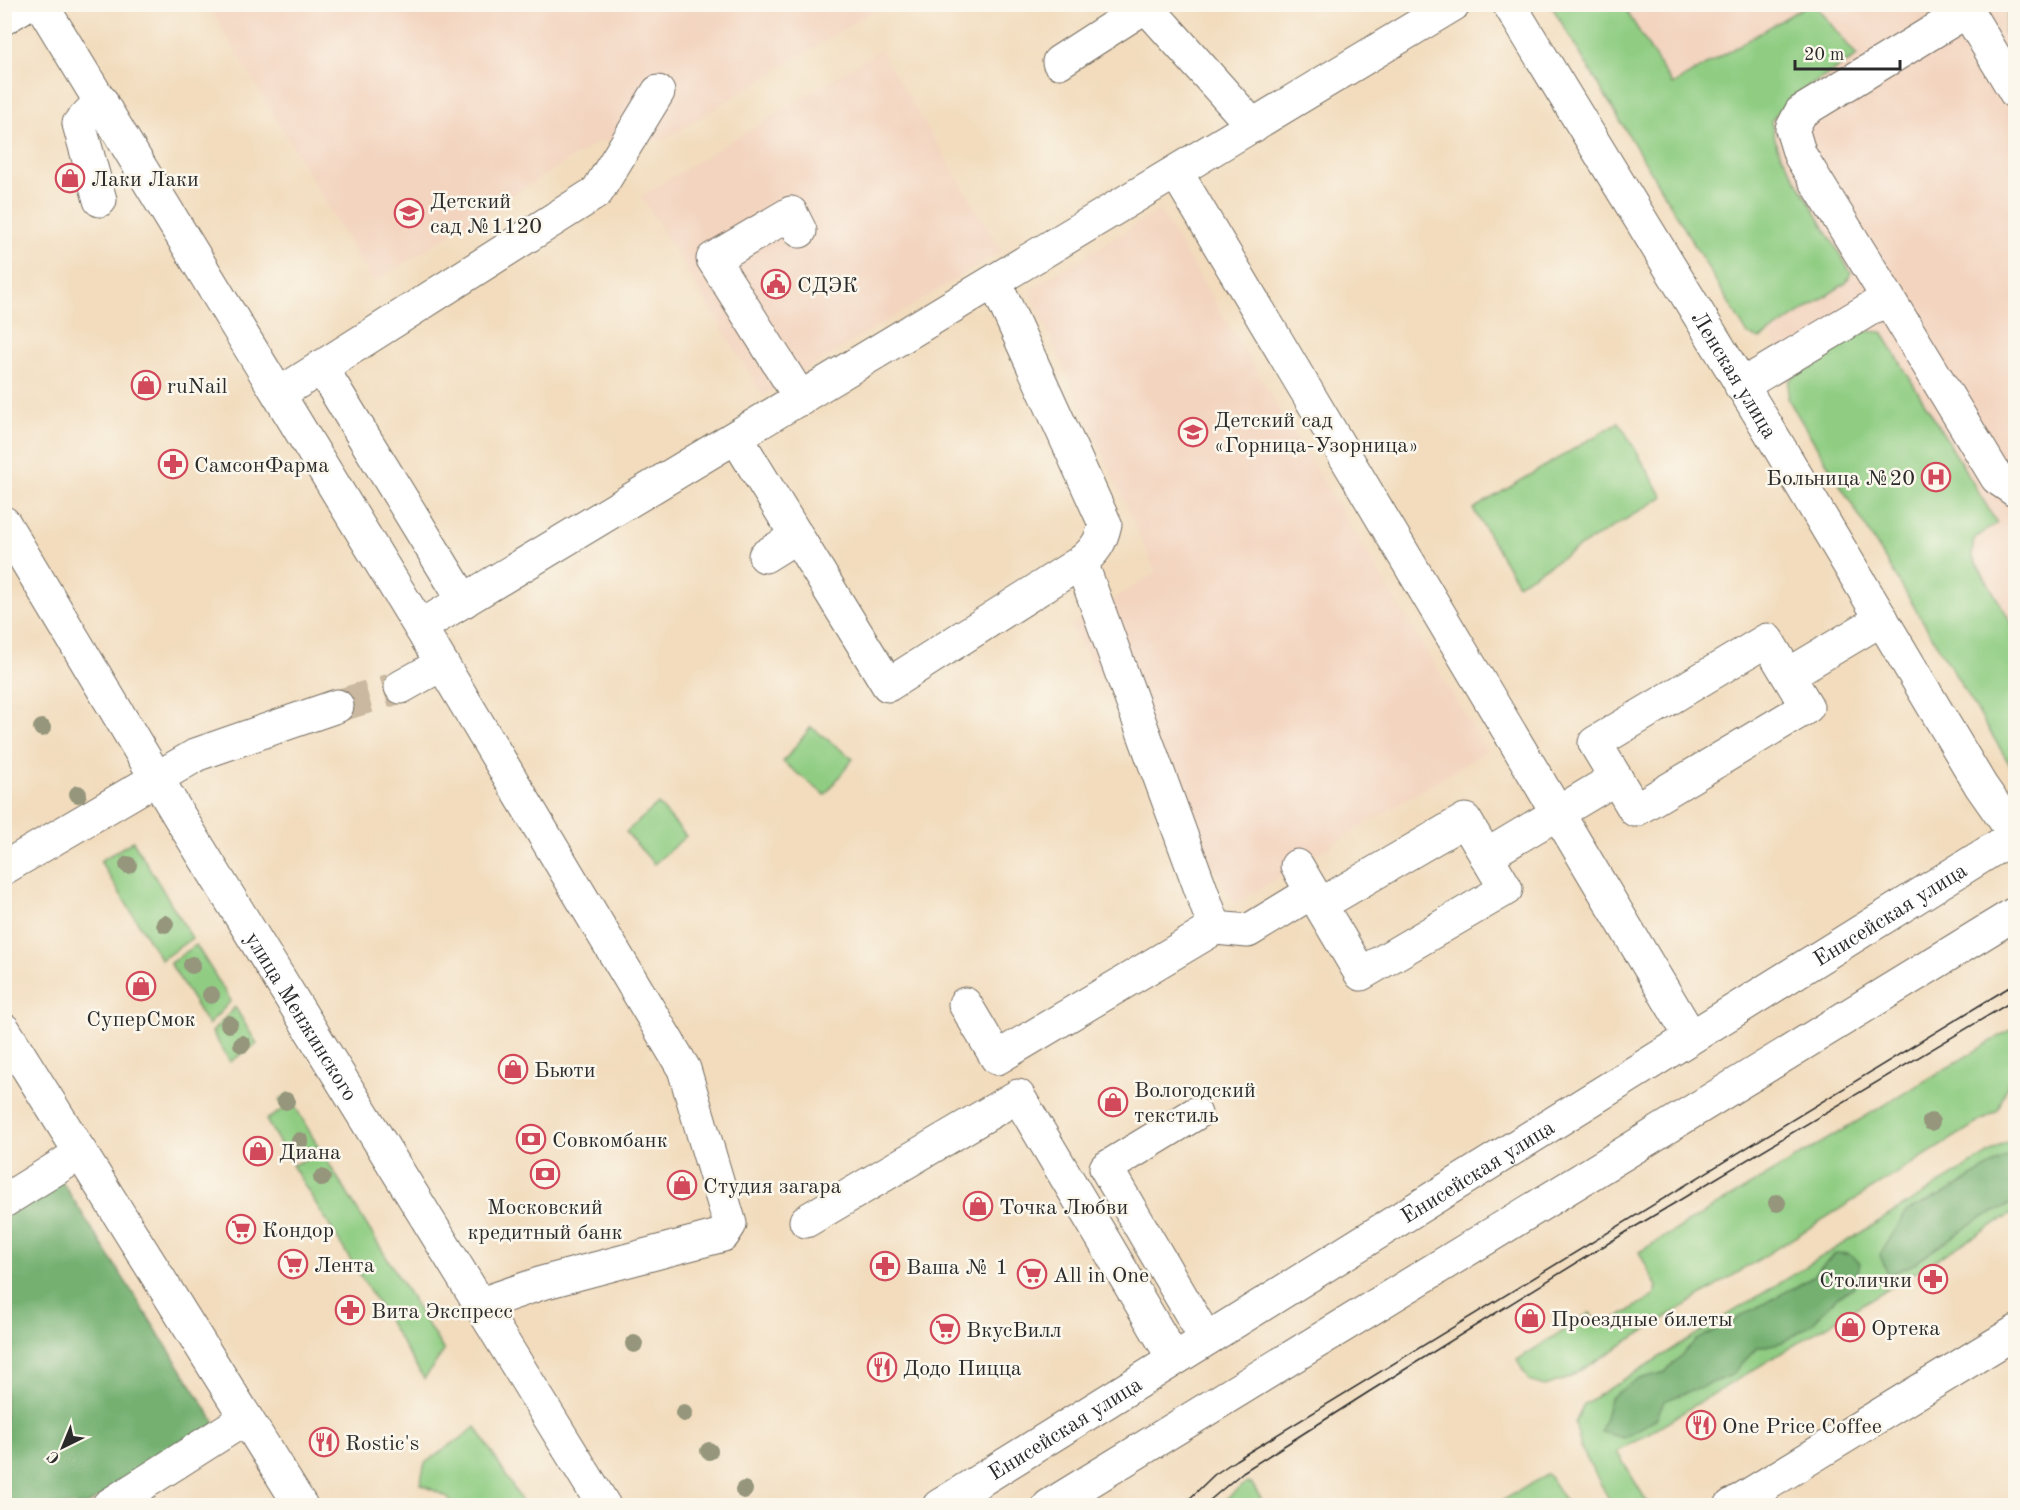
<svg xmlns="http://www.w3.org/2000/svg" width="2020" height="1510" viewBox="0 0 2020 1510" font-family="'Old Standard TT',serif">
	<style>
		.built { fill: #f3d4bf }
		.green { fill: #90cd83; stroke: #5e7c57; stroke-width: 1.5 }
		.forest { fill: #74b071; stroke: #506e4e; stroke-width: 1.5 }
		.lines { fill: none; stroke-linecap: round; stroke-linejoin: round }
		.minor-tunnel { stroke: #cab9a0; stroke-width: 33; stroke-dasharray: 33 16; stroke-linecap: butt }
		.minor-casing { stroke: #71695e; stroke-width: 35 }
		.major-casing { stroke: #71695e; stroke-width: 35 }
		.minor { stroke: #fff; stroke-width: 33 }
		.major { stroke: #fff; stroke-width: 33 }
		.tram { stroke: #2b2b2b; stroke-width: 1.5 }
		.tree { fill: #95967b }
		.labels { text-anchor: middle; stroke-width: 5; stroke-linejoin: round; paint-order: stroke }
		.poi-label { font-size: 22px; fill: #2b2b2b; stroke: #fbf7ec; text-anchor: start }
		.street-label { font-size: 22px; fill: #2b2b2b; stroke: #fbf7ec }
	</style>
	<rect width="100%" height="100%" fill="#fbf7ec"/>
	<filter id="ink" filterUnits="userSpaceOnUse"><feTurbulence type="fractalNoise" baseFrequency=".0167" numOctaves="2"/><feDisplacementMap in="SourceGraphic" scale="12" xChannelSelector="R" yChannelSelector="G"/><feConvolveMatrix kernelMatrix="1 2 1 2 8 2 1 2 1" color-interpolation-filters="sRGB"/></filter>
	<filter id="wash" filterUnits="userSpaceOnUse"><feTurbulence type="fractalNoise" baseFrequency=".008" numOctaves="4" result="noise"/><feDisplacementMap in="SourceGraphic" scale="24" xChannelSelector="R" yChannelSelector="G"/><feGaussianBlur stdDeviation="1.35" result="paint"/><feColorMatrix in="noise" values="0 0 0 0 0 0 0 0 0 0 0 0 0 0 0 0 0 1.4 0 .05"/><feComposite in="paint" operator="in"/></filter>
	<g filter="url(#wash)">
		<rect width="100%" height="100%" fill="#f2dcbd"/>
		<path class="built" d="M 208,5 L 883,5 L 665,140 L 598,142 L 373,283 Z
			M 1569,5 L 2015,5 L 2015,709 L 2002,717 Z
			M 880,50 L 1002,251 L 763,396 L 641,196 Z
			M 1159,210 L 1487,751 L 1235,904 L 1070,626 L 1156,573 L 1029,290 Z"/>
		<path class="green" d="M 1551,5 L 1623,5 L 1672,85 L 1807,5 L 1815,5 L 1857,56 L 1789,99 L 1771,121 L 1777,147 L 1851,273 L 1846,283 L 1760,339 L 1748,335 Z
			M 2010,5 L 2015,5 L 2015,52 L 2004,32 Z
			M 1865,331 L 1882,332 L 1997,523 L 1974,539 L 1972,556 L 2015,629 L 2015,773 L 1788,399 L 1789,381 L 1801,369 Z
			M 1619,422 L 1663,497 L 1518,584 L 1473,509 Z
			M 811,727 L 853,759 L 825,795 L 783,762 Z
			M 658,804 L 686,836 L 654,864 L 626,832 Z
			M 133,841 L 192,938 L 161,960 L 100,861 Z
			M 196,945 L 231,1001 L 208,1025 L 170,963 Z
			M 235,1007 L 257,1044 L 230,1062 L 212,1032 Z
			M 2015,1027 L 2015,1063 L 1998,1110 L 1569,1378 L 1544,1386 L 1529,1381 L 1517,1360 L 1590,1313 L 1599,1328 L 1654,1296 L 1657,1287 L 1639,1252 Z
			M 288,1094 L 319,1148 L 289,1159 L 266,1120 L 284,1109 L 279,1100 Z
			M 2015,1137 L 2015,1212 L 1617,1452 L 1649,1505 L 1617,1505 L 1610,1501 L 1581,1448 L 1575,1423 L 1584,1404 Z
			M 323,1154 L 444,1351 L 424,1379 L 292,1165 Z
			M 476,1427 L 524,1505 L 453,1505 L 448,1497 L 420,1484 L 425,1463 Z
			M 1548,1474 L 1568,1505 L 1495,1505 Z
			M 1246,1483 L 1252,1484 L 1265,1505 L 1218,1505 Z"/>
		<path class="forest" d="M 2015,1151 L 2015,1202 L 1979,1219 L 1910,1266 L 1888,1275 L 1880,1255 L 1907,1211 L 1947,1192 Z
			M 59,1177 L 216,1424 L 87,1505 L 5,1506 L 5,1212 Z
			M 1836,1253 L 1849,1254 L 1860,1263 L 1854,1287 L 1837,1297 L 1813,1323 L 1783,1342 L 1757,1348 L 1730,1376 L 1664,1401 L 1656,1419 L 1624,1438 L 1601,1432 L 1610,1398 L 1636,1380 L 1665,1372 L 1696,1340 L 1808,1280 Z"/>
	</g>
	<g filter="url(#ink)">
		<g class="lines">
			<path class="minor-tunnel" d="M 337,706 L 401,687"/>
			<g class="minor-casing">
				<g id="minor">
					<path d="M 41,4 L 420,627 L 684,1069 L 730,1224 L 723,1235 L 542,1283 L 481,1304"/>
					<path id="s1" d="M 1509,4 L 1757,410 L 1981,786 L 2016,836"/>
					<path d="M 1963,4 L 2016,93"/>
					<path d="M 1146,6 L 1253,126"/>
					<path d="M 4,18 L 27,4"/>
					<path d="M 1059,62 L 1149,4"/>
					<path d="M 1176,172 L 1691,1037"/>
					<path d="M 100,200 L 79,124 L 101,101"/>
					<path d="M 800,231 L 791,213 L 713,259 L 801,399"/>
					<path d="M 1888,298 L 1800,155 L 1792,129 L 1801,112 L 1967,11 L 1971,4"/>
					<path d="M 321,367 L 464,601"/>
					<path d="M 1741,386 L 1888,298 L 1997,478 L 2016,491"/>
					<path d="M 279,394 L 597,192 L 658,92"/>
					<path d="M 736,437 L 888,685 L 1081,562 C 1095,551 1101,542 1105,524 L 995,282"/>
					<path d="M 765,556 L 797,536"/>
					<path d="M 1081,562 L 1215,928"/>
					<path d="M 420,627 L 1454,4"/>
					<path d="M 1767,640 L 1807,707 L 1635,810 L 1595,743 Z"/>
					<path d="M 1788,675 L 1882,619"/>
					<path d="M 401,687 L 442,664"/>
					<path d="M 1486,856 L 1616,778"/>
					<path d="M 1297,866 C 1318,902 1340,938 1361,974 L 1506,889 L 1465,820 L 1320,905"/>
					<path d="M 4,868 L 198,754 L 337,706"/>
					<path d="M 965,1004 L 997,1058 L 1215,928 L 1248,931 L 1312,892"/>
					<path d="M 4,1030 L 301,1506"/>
					<path d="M 1195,1114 L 1106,1168 L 1206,1339"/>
					<path d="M 4,1201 L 81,1153"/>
					<path d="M 806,1221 L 1018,1096 L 1174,1359"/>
					<path d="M 108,1506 L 246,1418"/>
					<path d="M 1731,1506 L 2016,1332"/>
				</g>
			</g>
			<g class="major-casing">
				<g id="major">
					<path id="s2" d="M 4,523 L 184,824 L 604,1506"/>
					<path id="s3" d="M 939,1506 L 2016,835"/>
					<path d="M 1049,1506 L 2016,913"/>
				</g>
			</g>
			<use href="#minor" class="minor"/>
			<use href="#major" class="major"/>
			<path class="tram" d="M 1182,1506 L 1214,1475 L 1236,1460 L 2016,983
				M 1203,1506 L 1243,1472 L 1367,1393 L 1628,1231 L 2016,999"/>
		</g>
		<g class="tree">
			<circle cx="42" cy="728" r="9"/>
			<circle cx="78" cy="794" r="9"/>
			<circle cx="128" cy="865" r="9"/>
			<circle cx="165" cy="924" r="9"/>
			<circle cx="192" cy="965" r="9"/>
			<circle cx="211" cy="995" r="9"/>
			<circle cx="229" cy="1024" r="9"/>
			<circle cx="242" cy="1044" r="9"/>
			<circle cx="286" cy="1101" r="9"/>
			<circle cx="1931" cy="1122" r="9"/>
			<circle cx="300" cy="1141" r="9"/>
			<circle cx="322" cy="1178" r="9"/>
			<circle cx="1777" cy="1203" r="9"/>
			<circle cx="634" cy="1344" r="9"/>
			<circle cx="684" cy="1413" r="9"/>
			<circle cx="709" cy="1451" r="9"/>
			<circle cx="744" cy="1490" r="9"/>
		</g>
	</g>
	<defs>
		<g id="shop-ring" transform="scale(1.5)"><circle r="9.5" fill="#fbf7ec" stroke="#d1495b" stroke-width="1.5"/><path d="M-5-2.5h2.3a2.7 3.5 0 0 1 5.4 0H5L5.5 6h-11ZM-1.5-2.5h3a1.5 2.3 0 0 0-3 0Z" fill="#d1495b"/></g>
		<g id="school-ring" transform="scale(1.5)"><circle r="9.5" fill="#fbf7ec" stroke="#d1495b" stroke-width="1.5"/><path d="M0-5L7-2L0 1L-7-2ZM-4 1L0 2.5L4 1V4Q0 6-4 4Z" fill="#d1495b"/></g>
		<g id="civic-ring" transform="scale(1.5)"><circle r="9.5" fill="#fbf7ec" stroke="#d1495b" stroke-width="1.5"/><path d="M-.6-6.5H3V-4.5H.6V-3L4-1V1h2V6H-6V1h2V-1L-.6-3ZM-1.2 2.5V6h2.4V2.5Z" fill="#d1495b"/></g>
		<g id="pharmacy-ring" transform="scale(1.5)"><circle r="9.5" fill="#fbf7ec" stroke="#d1495b" stroke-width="1.5"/><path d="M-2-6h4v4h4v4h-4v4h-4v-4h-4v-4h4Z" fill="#d1495b"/></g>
		<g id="hospital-ring" transform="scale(1.5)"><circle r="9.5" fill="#fbf7ec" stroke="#d1495b" stroke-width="1.5"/><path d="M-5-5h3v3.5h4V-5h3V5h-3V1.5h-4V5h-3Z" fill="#d1495b"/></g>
		<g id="bank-ring" transform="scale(1.5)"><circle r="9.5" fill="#fbf7ec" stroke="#d1495b" stroke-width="1.5"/><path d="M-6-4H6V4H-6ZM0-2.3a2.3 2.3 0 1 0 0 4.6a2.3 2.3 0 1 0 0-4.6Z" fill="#d1495b"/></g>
		<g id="supermarket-ring" transform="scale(1.5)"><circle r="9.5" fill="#fbf7ec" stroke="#d1495b" stroke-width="1.5"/><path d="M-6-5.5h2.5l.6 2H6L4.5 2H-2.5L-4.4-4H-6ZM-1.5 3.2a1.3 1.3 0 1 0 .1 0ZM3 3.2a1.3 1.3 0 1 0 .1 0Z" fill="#d1495b"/></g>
		<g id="restaurant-ring" transform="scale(1.5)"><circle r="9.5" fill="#fbf7ec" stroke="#d1495b" stroke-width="1.5"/><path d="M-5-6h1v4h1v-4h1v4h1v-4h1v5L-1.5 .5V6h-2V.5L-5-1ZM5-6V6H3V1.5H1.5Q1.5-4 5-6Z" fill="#d1495b"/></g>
	</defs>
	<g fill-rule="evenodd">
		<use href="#shop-ring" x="70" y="178"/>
		<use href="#school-ring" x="409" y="213"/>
		<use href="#civic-ring" x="776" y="284"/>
		<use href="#shop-ring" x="146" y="385"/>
		<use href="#school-ring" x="1193" y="432"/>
		<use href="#pharmacy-ring" x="173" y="464"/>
		<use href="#hospital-ring" x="1936" y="477"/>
		<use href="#shop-ring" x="141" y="986"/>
		<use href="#shop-ring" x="513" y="1069"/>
		<use href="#shop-ring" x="1113" y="1102"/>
		<use href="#bank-ring" x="531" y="1139"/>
		<use href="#shop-ring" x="258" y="1151"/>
		<use href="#bank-ring" x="545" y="1174"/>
		<use href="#shop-ring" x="682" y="1185"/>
		<use href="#shop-ring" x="978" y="1206"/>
		<use href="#supermarket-ring" x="241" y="1229"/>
		<use href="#supermarket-ring" x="293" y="1264"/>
		<use href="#pharmacy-ring" x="885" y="1266"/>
		<use href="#supermarket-ring" x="1032" y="1274"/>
		<use href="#pharmacy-ring" x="1933" y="1279"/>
		<use href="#pharmacy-ring" x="350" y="1310"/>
		<use href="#shop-ring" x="1530" y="1318"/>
		<use href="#shop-ring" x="1850" y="1327"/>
		<use href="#supermarket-ring" x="945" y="1329"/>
		<use href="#restaurant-ring" x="882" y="1367"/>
		<use href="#restaurant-ring" x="1701" y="1425"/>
		<use href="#restaurant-ring" x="324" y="1442"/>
	</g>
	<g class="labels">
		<g class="poi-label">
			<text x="91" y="186">Лаки Лаки</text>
			<text x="430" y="208">Детский<tspan x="430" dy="25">сад №1120</tspan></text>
			<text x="797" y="292">СДЭК</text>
			<text x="167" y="393">ruNail</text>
			<text x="1214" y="427">Детский сад<tspan x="1214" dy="25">«Горница-Узорница»</tspan></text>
			<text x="194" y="472">СамсонФарма</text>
			<text x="1915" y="485" text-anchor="end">Больница №20</text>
			<text x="141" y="1026" text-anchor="middle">СуперСмок</text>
			<text x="534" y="1077">Бьюти</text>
			<text x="1134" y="1097">Вологодский<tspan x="1134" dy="25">текстиль</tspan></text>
			<text x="552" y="1147">Совкомбанк</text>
			<text x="279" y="1159">Диана</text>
			<text x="703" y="1193">Студия загара</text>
			<text x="545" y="1214" text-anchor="middle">Московский<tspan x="545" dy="25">кредитный банк</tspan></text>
			<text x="999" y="1214">Точка Любви</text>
			<text x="262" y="1237">Кондор</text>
			<text x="314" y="1272">Лента</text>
			<text x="906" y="1274">Ваша № 1</text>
			<text x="1053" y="1282">All in One</text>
			<text x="1912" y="1287" text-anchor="end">Столички</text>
			<text x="371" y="1318">Вита Экспресс</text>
			<text x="1551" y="1326">Проездные билеты</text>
			<text x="1871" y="1335">Ортека</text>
			<text x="966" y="1337">ВкусВилл</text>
			<text x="903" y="1375">Додо Пицца</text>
			<text x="1722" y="1433">One Price Coffee</text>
			<text x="345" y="1450">Rostic's</text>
		</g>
		<g class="street-label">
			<text dy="8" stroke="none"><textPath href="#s1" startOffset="434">Ленская улица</textPath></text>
			<text dy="8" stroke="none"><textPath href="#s3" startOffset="1120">Енисейская улица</textPath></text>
			<text dy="8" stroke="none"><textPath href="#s2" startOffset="576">улица Менжинского</textPath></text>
			<text dy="8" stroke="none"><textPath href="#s3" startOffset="634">Енисейская улица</textPath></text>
			<text dy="8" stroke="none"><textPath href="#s3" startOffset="148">Енисейская улица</textPath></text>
		</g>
	</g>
	<rect width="2020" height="1510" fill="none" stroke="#fbf7ec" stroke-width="24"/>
	<g transform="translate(63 1447) rotate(223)" stroke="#fbf7ec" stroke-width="4.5" paint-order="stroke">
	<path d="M0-4.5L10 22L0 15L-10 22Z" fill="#2b2b2b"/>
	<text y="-9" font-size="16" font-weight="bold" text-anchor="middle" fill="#2b2b2b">С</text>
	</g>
	<path d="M1795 60v9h105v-9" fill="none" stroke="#2b2b2b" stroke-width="3"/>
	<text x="1804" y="60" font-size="18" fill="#2b2b2b" stroke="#fbf7ec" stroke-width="4.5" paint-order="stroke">20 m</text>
</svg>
